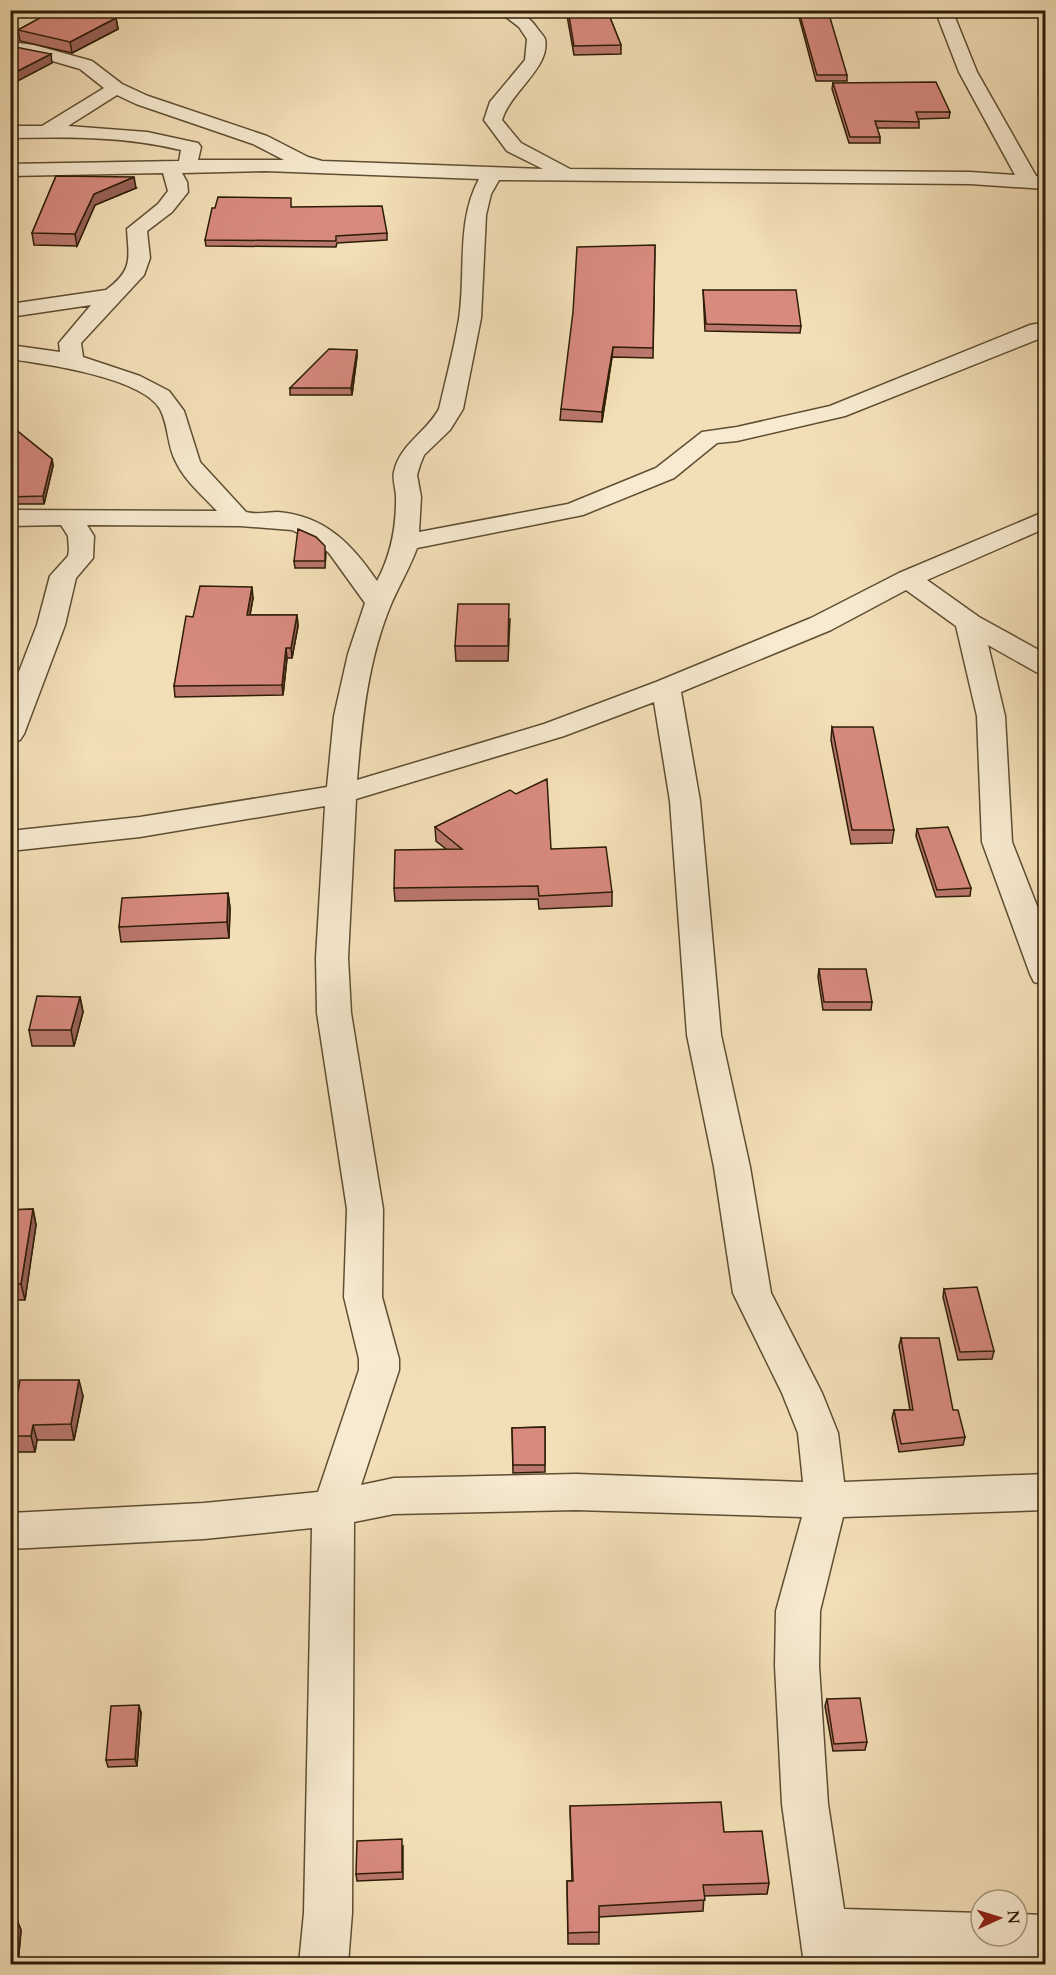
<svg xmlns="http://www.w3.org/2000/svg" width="1056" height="1975" viewBox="0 0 1056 1975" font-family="Cardo,serif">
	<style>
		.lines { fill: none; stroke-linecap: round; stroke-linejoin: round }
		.minor-casing { stroke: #5f4e33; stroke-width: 3 }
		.minor { fill: #f7ead0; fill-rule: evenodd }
		.wall { fill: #ba776d; stroke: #2e1d07; stroke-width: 1.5 }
		.shaded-wall { fill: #976159; stroke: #2e1d07; stroke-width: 1.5 }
		.building { fill: #d88a7f; stroke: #2e1d07; stroke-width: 1.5 }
	</style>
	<rect width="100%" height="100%" fill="#f3dfb7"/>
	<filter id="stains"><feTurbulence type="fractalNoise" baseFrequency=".00333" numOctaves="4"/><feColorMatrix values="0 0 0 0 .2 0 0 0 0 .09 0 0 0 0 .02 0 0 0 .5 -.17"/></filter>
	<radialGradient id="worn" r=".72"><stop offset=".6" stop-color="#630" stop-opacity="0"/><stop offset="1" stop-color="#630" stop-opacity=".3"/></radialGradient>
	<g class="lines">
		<g class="minor-casing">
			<path id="minor" d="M 497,10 C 515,10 526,12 537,28 C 539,31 544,36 545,39 C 551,67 510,92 502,120 L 521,143 L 570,169 L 970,172 L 1015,175 L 959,72 L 935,10 L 952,10 L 977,72 L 1036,176 L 1046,177 L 1046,189 L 970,184 L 499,180 L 491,194 L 486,215 L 481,318 L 463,409 L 450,430 L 424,455 L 420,465 L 417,475 L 421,497 L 419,532 L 568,504 L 656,468 L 702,432 L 737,427 L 830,406 L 1030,325 L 1046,322 L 1046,336 L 845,416 L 737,441 L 717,443 L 674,478 L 583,515 L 417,548 C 410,567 400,584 392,602 C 368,658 362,720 357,780 L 544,724 L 656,682 L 811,618 L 899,573 L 1046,511 L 1046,528 L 927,580 L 979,617 L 1046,654 L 1046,674 L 1036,672 L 988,645 L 1005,716 L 1012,842 L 1046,929 L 1046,985 L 1034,982 L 1030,974 L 982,842 L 977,716 L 956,626 L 906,590 L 831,630 L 681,692 L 700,801 L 721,1035 L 750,1167 L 771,1293 L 822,1393 L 838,1433 L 844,1482 L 1046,1474 L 1046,1510 L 843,1517 L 820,1611 L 819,1666 L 828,1804 L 844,1909 L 981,1913 L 981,1936 L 1017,1936 L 1017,1914 L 1046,1915 L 1046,1963 L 852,1958 L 852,1964 L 804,1964 L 782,1804 L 775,1666 L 776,1611 L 802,1517 L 576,1510 L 394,1514 L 354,1522 L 352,1913 L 348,1964 L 299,1964 L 304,1913 L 312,1528 L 204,1539 L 10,1549 L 10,1513 L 204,1503 L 318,1492 L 359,1370 L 359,1359 L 344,1297 L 347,1209 L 317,1013 L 316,958 L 325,806 L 140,837 L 10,851 L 10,831 L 140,817 L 327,787 L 334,716 L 348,654 L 365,603 L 329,553 L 318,543 L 292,530 L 240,526 L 87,525 L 94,536 L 93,558 L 76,578 L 65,625 L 24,734 L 20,740 L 10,743 L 10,695 L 37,625 L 50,576 L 68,556 L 69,550 L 68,536 L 61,525 L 10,526 L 10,510 L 217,511 C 203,496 184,480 176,462 C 167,446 169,426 160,409 C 141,377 45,364 10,359 L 10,345 L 60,352 L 59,343 L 91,305 L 10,317 L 10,304 L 106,290 C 133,270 129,260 127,229 L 158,204 L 168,191 L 163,173 L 10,176 L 10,164 L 179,161 L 181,150 C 125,136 68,137 10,138 L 10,126 L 42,126 L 104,88 L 80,69 L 32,55 L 10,52 L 10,42 L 34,45 L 92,61 L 122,84 L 148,96 L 267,136 L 308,157 L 322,161 L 543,169 L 507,151 L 484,120 L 490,102 L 525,60 L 527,39 L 519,27 ZM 117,95 L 136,104 L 253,144 L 284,160 L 198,160 L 201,147 L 198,143 L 147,132 L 68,126 ZM 265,171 L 479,179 C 456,221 466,273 459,319 C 454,349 446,379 439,409 C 426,433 400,444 394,472 C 392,481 397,491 396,500 C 396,529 391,555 377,581 C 352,544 325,516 278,512 C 267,512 256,515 246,512 L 200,462 L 184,411 L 169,391 L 140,376 L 83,357 L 81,343 L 144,275 L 150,258 L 147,231 L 172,212 L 188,192 L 187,182 L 182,173 ZM 654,702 L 670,801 L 687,1035 L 714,1167 L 733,1293 L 782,1393 L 798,1433 L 803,1482 L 576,1474 L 394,1478 L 361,1485 L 399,1370 L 399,1359 L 382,1297 L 383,1209 L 351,1013 L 348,958 L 356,799 L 564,736 Z"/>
		</g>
		<use href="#minor" class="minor"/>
	</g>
	<path class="wall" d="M 37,10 L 131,10 L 116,18 L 118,29 L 72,53 L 20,41 L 18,30 L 50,13 Z
		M 566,10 L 607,10 L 621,45 L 621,54 L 574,55 Z
		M 840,10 L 912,10 L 912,14 L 842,14 Z
		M 799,12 L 847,75 L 847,81 L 816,81 L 799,17 Z
		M 833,83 L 950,112 L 949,118 L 918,119 L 919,122 L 919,128 L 877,128 L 880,137 L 880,143 L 849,143 L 832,89 Z
		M 56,176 L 136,188 L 95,205 L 77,246 L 34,245 L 32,233 Z
		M 291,207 L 387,233 L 387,240 L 337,243 L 336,247 L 206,246 L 205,240 Z
		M 655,245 L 653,358 L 612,357 L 602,422 L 560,420 L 561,409 Z
		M 703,290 L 801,326 L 800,333 L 705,331 Z
		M 357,356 L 352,395 L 290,395 L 290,388 Z
		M 10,425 L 52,459 L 53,466 L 44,504 L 10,504 Z
		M 326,553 L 325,568 L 295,568 L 294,561 Z
		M 253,598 L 250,615 L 297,615 L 298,626 L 292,658 L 287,658 L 283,695 L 175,697 L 174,686 L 193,617 Z
		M 510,619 L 508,661 L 456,661 L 455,646 Z
		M 832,727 L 894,830 L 892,843 L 851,844 L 831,740 Z
		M 435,827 L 551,849 L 612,892 L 612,906 L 539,909 L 538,899 L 395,901 L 394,888 L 446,849 L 436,841 Z
		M 917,829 L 971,888 L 970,896 L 936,897 L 916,836 Z
		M 1045,829 L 1046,829 L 1046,851 L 1042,842 Z
		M 228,893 L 230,908 L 229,938 L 121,942 L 119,927 Z
		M 819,969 L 872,1002 L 871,1010 L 823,1010 L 818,977 Z
		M 80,997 L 83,1012 L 74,1046 L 32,1046 L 29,1030 Z
		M 33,1209 L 36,1225 L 25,1300 L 10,1300 L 10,1210 Z
		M 944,1289 L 994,1351 L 992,1359 L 958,1360 L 943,1297 Z
		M 901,1338 L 953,1410 L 965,1437 L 963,1445 L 899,1452 L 892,1418 L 894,1410 L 910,1410 L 899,1346 Z
		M 83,1396 L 74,1440 L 37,1440 L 35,1452 L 10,1452 L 10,1409 Z
		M 545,1427 L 545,1472 L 513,1473 L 512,1428 Z
		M 827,1699 L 867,1742 L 865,1750 L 833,1751 L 825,1706 Z
		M 141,1713 L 137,1766 L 108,1767 L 106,1760 Z
		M 570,1806 L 724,1832 L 769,1883 L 767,1894 L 704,1896 L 703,1911 L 599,1917 L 599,1944 L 568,1944 L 567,1881 L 572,1881 Z
		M 403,1846 L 403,1879 L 357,1881 L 356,1874 Z
		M 11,1894 L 16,1907 L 15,1917 L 21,1930 L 18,1964 L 10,1964 Z"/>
	<path class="shaded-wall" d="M 114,10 L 131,10 L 107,22 L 106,14 Z
		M 116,18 L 118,29 L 72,53 L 70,42 Z
		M 51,54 L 52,63 L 10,85 L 10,75 Z
		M 134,177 L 136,188 L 95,205 L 77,246 L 75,234 L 94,194 Z
		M 613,347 L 612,357 L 602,422 L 602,412 Z
		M 357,350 L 357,356 L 352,395 L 351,388 Z
		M 52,459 L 53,466 L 44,504 L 43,496 Z
		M 252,587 L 253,598 L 248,625 L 247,615 Z
		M 297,615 L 298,626 L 292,658 L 291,648 Z
		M 286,648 L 287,658 L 283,695 L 282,685 Z
		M 228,893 L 230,908 L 229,938 L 227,922 Z
		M 80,997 L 83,1012 L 74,1046 L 71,1030 Z
		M 33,1209 L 36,1225 L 25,1300 L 21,1284 Z
		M 79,1380 L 83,1396 L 74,1440 L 71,1424 Z
		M 33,1425 L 37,1440 L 35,1452 L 31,1436 Z
		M 139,1705 L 141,1713 L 137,1766 L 135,1759 Z
		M 11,1894 L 16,1907 L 15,1931 L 10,1920 Z
		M 16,1917 L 21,1930 L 18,1964 L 13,1952 Z"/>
	<path class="building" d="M 54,10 L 79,10 L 116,18 L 70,42 L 18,30 Z
		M 83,10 L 114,10 L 106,14 Z
		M 568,10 L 607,10 L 621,45 L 574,46 Z
		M 828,11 L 847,75 L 817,75 L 799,12 Z
		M 10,46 L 51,54 L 10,75 Z
		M 936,82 L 950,112 L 916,112 L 919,122 L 875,121 L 880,137 L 850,137 L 833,83 Z
		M 56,176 L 134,177 L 94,194 L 75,234 L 32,233 Z
		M 218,197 L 291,198 L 291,207 L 382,206 L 387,233 L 336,236 L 336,241 L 205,240 L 212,208 L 215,208 Z
		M 655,245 L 653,348 L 613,347 L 602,412 L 561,409 L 573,312 L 577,247 Z
		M 703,290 L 796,290 L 801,326 L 706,324 Z
		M 329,349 L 357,350 L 351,388 L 290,388 Z
		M 10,425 L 52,459 L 43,496 L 10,497 Z
		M 298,529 L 316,537 L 325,546 L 325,561 L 294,561 Z
		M 200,586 L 252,587 L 247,615 L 297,615 L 291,648 L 286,648 L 282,685 L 174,686 L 186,616 L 193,617 Z
		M 458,604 L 509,604 L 508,646 L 455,646 Z
		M 832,727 L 873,727 L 894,830 L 852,830 Z
		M 547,779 L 551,849 L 606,847 L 612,892 L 539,896 L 538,886 L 394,888 L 395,850 L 462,849 L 435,827 L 510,790 L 516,794 Z
		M 948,827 L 971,888 L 937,890 L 917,829 Z
		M 228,893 L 227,922 L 119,927 L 122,898 Z
		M 819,969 L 866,969 L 872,1002 L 824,1002 Z
		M 37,996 L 80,997 L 71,1030 L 29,1030 Z
		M 33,1209 L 21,1284 L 10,1284 L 10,1210 Z
		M 977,1287 L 994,1351 L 960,1352 L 944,1289 Z
		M 901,1338 L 939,1338 L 953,1410 L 958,1410 L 965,1437 L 901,1444 L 894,1410 L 913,1410 Z
		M 20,1380 L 79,1380 L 71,1424 L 33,1425 L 31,1436 L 10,1436 L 10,1409 L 15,1409 Z
		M 545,1427 L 545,1465 L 513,1465 L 512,1428 Z
		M 860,1698 L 867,1742 L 834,1744 L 827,1699 Z
		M 139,1705 L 135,1759 L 106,1760 L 111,1706 Z
		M 721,1802 L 724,1832 L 762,1831 L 769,1883 L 703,1885 L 705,1900 L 599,1906 L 599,1932 L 568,1933 L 567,1881 L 573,1881 L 570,1806 Z
		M 402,1839 L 402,1872 L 356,1874 L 357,1841 Z
		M 16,1917 L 13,1952 L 10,1952 L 10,1918 Z"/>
	<rect width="1056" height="1975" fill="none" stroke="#f3dfb7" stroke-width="36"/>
	<rect x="12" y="12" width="1032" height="1951" fill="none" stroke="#2e1d07" stroke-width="3"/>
	<rect x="18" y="18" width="1020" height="1939" fill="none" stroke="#2e1d07" stroke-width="1.5"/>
	<g transform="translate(999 1918) rotate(86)"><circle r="28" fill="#f7ead0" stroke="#a79880" stroke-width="1.5"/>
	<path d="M0-4.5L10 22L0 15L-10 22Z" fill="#8f2418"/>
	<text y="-9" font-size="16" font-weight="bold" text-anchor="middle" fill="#2e1d07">N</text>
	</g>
	<rect width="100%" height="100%" filter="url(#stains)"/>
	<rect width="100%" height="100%" fill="url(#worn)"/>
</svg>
